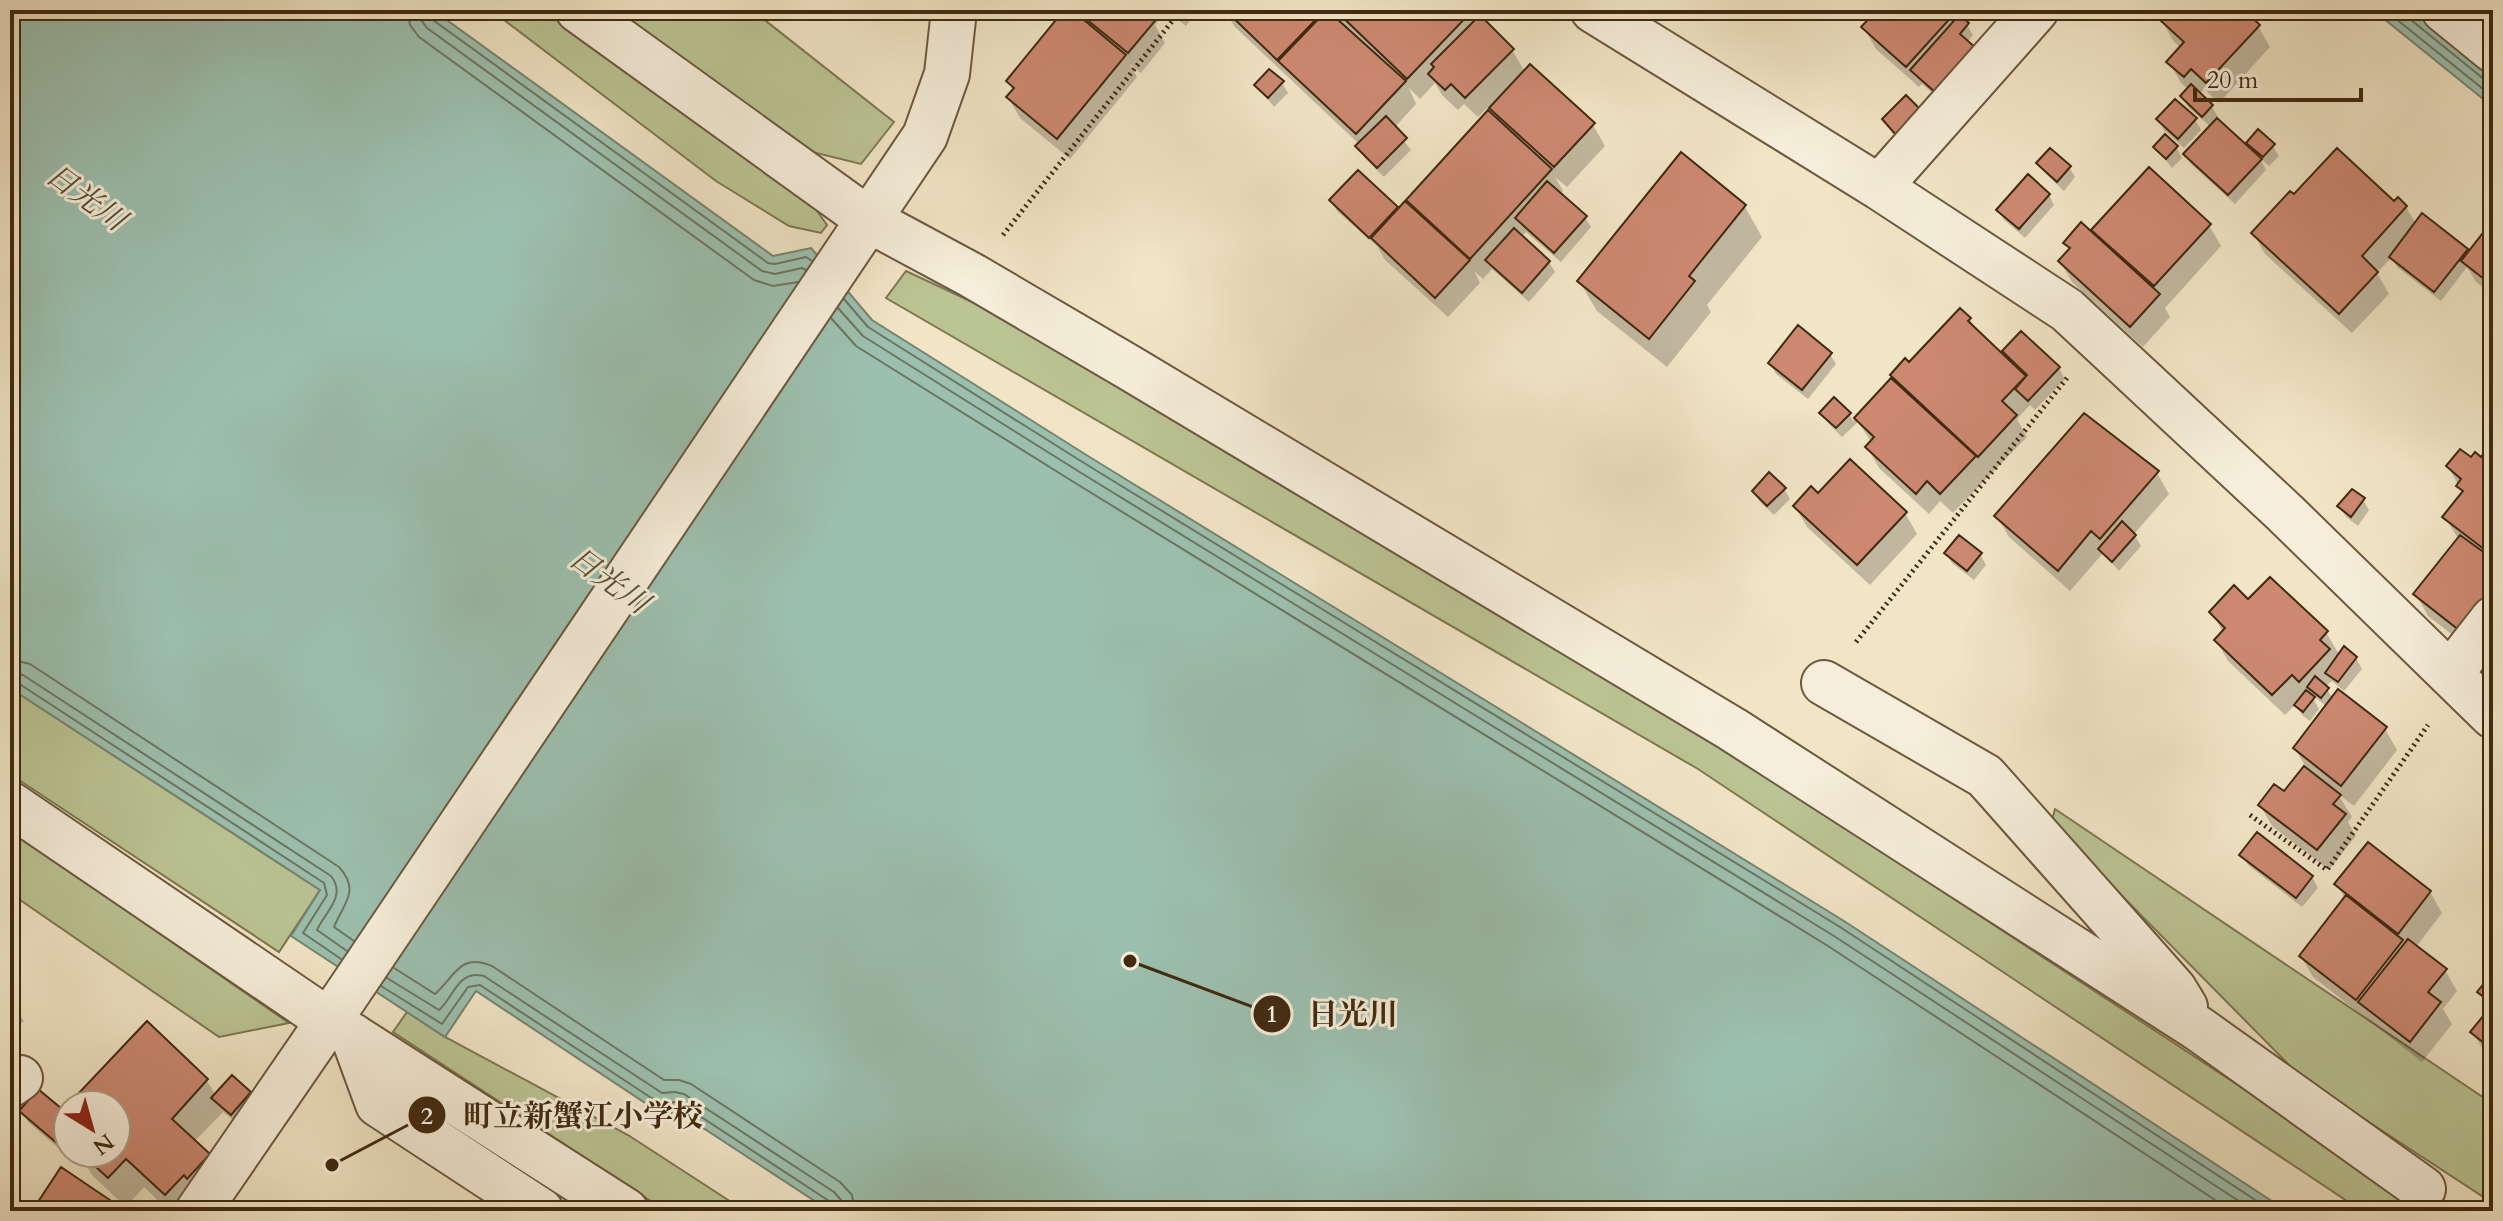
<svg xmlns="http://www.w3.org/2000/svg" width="2503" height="1221" viewBox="0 0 2503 1221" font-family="Cardo,'Noto Serif JP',serif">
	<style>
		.green { fill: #bbc494; stroke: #7e7752; stroke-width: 2 }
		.water { fill: #9cc0af; stroke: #77846f; stroke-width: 2 }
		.shadow { fill: #0003 }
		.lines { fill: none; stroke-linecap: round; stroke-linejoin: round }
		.shore { stroke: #6e7560; stroke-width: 2 }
		.building { fill: #cc8871; stroke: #402a10; stroke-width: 2 }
		.minor-casing { stroke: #6c593e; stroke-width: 48 }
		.path { stroke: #402a10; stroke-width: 5; stroke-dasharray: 2 4; stroke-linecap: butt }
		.minor { stroke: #f6eeda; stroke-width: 44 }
		.labels { text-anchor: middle; stroke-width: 6; stroke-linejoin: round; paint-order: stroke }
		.water-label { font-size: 30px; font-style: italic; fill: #575038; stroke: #f6eeda }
		.leader { fill: none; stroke: #402a10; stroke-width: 3 }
		.callout-dot { fill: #402a10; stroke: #f6eeda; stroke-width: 3 }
		.mark-label { font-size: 24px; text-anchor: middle; font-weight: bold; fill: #fff }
		.callout-label { font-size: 30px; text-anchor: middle; font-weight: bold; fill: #402a10; stroke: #f6eeda; stroke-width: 6; stroke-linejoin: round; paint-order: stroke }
	</style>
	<rect width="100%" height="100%" fill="#f1e5c6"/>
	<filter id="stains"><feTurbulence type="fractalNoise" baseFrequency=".0025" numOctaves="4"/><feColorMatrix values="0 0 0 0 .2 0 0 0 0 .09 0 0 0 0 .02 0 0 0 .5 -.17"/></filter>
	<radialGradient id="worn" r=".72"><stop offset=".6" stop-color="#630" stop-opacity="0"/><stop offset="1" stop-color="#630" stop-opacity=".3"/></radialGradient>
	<path class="green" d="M 491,10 L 559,10 L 802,190 L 827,225 L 821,233 L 789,226 L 716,181 Z
		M 612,10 L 752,10 L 894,122 L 861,164 L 804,150 Z
		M 906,271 L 1000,315 L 1718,744 L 2430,1211 L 2362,1211 L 1698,769 L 886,298 Z
		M 10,688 L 320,890 L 279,952 L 10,774 Z
		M 2055,809 L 2493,1104 L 2493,1199 L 2485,1198 L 2303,1079 L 2051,824 Z
		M 10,830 L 289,1023 L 219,1037 L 10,893 Z
		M 407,1012 L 445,1037 L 628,1135 L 745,1211 L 666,1211 L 393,1032 Z"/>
	<path class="water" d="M 10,10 L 433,10 L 773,256 L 811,248 L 872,320 L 1088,456 L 1844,921 L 2287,1211 L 830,1211 L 674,1109 L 668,1118 L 476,991 L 445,1037 L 291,936 L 320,890 L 10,688 Z
		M 2373,10 L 2412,10 L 2493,76 L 2493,107 Z"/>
	<path class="shadow" d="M 1064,10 L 1160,10 L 1163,15 L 1155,25 L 1165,43 L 1141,73 L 1130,64 L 1137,77 L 1070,159 L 1020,118 L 1008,97 L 1014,91 L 1008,81 Z
		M 1166,10 L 1198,10 L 1186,26 Z
		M 1225,10 L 1330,10 L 1343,26 L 1336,10 L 1475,10 L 1512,50 L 1525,72 L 1593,125 L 1605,146 L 1567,187 L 1555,177 L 1563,191 L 1560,195 L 1585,217 L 1591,227 L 1561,262 L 1526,232 L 1521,237 L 1549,262 L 1555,272 L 1529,302 L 1492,269 L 1483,279 L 1474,271 L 1480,283 L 1448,317 L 1385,260 L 1377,246 L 1337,211 L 1331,201 L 1397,208 L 1398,211 L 1488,113 L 1500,123 L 1490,105 L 1478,117 L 1464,104 L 1458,110 L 1442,95 L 1435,83 L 1420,99 L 1409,88 L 1416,104 L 1394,128 L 1411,150 L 1384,177 L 1364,157 L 1358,146 L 1360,145 L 1234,26 Z
		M 1880,10 L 1948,10 L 1957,21 L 1967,25 L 1973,35 L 1967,43 L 1943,102 L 1922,84 L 1919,87 L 1876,49 L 1864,28 Z
		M 2172,10 L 2241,10 L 2258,26 L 2270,47 L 2219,103 L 2204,89 L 2199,95 L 2212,107 L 2218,117 L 2216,119 L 2246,147 L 2258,132 L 2273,146 L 2279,156 L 2269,166 L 2260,158 L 2266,170 L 2235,204 L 2191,164 L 2185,154 L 2211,127 L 2188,107 L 2182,96 L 2189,90 L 2181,83 L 2169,62 L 2181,48 L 2174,42 L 2162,21 Z
		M 1282,83 L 1288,93 L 1274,107 L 1257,85 Z
		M 2158,119 L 2195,119 L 2201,130 L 2184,148 L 2164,130 Z
		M 2155,147 L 2176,147 L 2182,158 L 2172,168 Z
		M 2039,163 L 2069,167 L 2075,177 L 2064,191 L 2045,173 Z
		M 2149,170 L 2209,225 L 2221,246 L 2165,308 L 2170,317 L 2143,347 L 2072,282 L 2060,261 L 2070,251 L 2066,243 L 2090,234 Z
		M 2049,195 L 2054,205 L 2025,238 L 2004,220 L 1998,210 Z
		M 2295,197 L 2394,204 L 2406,207 L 2416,224 L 2466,251 L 2469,255 L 2493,223 L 2493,295 L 2476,282 L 2467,267 L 2441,301 L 2397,267 L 2392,257 L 2377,273 L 2389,294 L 2352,333 L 2265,254 L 2253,233 Z
		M 1745,207 L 1762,237 L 1707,305 L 1711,312 L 1667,367 L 1597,311 L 1579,281 Z
		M 1970,319 L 1978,333 L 2011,363 L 2004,351 L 2021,334 L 2059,368 L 2065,379 L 2035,410 L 2030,405 L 2017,419 L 2027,437 L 1953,513 L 1940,501 L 1929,514 L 1879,468 L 1867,447 L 1872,443 L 1858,422 L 1842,437 L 1828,423 L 1822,413 L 1849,414 L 1853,421 L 1894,378 Z
		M 1830,354 L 1836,364 L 1808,399 L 1776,374 L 1770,363 Z
		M 2493,445 L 2493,632 L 2476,653 L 2428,616 L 2416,594 L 2459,540 L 2445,517 L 2463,494 L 2448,466 L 2481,460 Z
		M 2157,473 L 2169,494 L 2134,534 L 2141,546 L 2119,571 L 2103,553 L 2070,591 L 2009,537 L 1997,516 Z
		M 1784,489 L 1790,499 L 1774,515 L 1760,502 L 1754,492 Z
		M 1818,496 L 1905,513 L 1917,534 L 1870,585 L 1807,527 L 1795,506 Z
		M 2363,500 L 2369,510 L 2358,526 L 2346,517 L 2340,506 Z
		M 1946,553 L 1980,554 L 1986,565 L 1974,580 L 1952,563 Z
		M 2248,602 L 2326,632 L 2340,656 L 2356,658 L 2362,669 L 2344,691 L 2332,681 L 2325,687 L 2333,698 L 2385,729 L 2397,750 L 2354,806 L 2338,794 L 2352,817 L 2348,822 L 2356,836 L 2329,870 L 2272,826 L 2260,805 L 2284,794 L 2306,767 L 2295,749 L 2327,707 L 2311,694 L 2319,709 L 2310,721 L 2302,715 L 2296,704 L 2285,715 L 2228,661 L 2216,640 L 2223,633 L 2212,612 Z
		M 2242,855 L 2312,877 L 2318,888 L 2302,907 L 2248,865 Z
		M 2337,884 L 2430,892 L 2442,913 L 2416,947 L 2445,970 L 2457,991 L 2443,1009 L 2452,1024 L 2422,1062 L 2313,977 L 2301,956 L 2345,899 Z
		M 2493,975 L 2493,1065 L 2472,1032 L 2490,1010 L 2480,992 Z
		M 10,1001 L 24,1021 L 11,1032 L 10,1031 Z
		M 147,1024 L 207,1081 L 216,1096 L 250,1093 L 256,1104 L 238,1124 L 223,1112 L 194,1142 L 208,1156 L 226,1186 L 195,1211 L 169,1211 L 144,1187 L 126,1207 L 92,1175 L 79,1153 L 116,1153 L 116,1105 L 83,1105 Z
		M 22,1111 L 68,1117 L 68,1149 L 64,1153 L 28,1122 Z"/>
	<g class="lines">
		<path class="shore" d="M 407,10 L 410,25 L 419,37 L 754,280 L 773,286 L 798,282
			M 419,10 L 421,20 L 427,28 L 762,271 L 775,274 L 802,268 L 806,270
			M 429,10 L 433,20 L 768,263 L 775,264 L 806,257 L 812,261
			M 2385,10 L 2493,97
			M 2408,10 L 2411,20 L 2485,80 L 2493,82
			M 844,299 L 868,327 L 1084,463 L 1840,927 L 2272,1211
			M 838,308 L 863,336 L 1078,471 L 1834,936 L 2254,1211
			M 831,318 L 856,346 L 1072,481 L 1828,946 L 2232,1211
			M 10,659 L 30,664 L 339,867 C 361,891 343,904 334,927 L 354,941
			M 10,671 L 23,675 L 331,876 C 347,896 325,912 317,930 L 347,951
			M 10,681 L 18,683 L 324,883 L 327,895 L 303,933 L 341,959
			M 394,968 L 435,994 C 455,977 459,952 492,966 L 664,1080 L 679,1080 L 691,1084 L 840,1182 L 852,1195 L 855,1211
			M 387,978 L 439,1010 C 454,997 458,969 484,976 L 662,1093 L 675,1092 L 684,1094 L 834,1192 L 841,1200 L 843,1211
			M 381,986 L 442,1024 L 468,987 L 480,985 L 662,1105 L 674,1102 L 680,1103 L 829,1201 L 833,1211"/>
	</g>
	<path class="building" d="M 1064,10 L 1072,10 L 1126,55 L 1057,139 L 1006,97 L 1014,88 L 1006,81 Z
		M 1075,10 L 1141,10 L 1155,21 L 1128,53 Z
		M 1225,10 L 1325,10 L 1277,60 Z
		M 1327,10 L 1406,81 L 1356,134 L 1278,61 Z
		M 1335,10 L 1473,10 L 1407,79 Z
		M 1877,10 L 1951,10 L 1955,13 L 1906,67 L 1861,27 Z
		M 2169,10 L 2244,10 L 2260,25 L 2206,83 L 2191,69 L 2184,77 L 2166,62 L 2184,42 L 2160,20 Z
		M 1480,15 L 1514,49 L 1465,98 L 1451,84 L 1445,90 L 1428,74 L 1434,67 L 1431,64 Z
		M 1959,15 L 1969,23 L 1960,34 L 1976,48 L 1936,93 L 1910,70 Z
		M 1530,64 L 1595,123 L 1554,167 L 1489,108 Z
		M 1269,69 L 1284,81 L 1268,98 L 1254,85 Z
		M 2191,84 L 2213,105 L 2202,117 L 2180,96 Z
		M 1906,95 L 1921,110 L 1896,135 L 1882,119 Z
		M 2175,99 L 2197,118 L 2178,139 L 2156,119 Z
		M 1488,110 L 1552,169 L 1470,259 L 1406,200 Z
		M 1386,116 L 1407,138 L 1377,168 L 1355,146 Z
		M 2217,118 L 2262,159 L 2228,195 L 2183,154 Z
		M 2258,129 L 2275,144 L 2263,157 L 2246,143 Z
		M 2165,134 L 2178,146 L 2166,159 L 2153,147 Z
		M 2050,148 L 2071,166 L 2057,182 L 2036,163 Z
		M 2337,148 L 2394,201 L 2398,197 L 2407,206 L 2362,256 L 2378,272 L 2339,314 L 2251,233 L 2290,191 L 2294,194 Z
		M 1681,152 L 1746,205 L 1689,276 L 1695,281 L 1649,339 L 1577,281 Z
		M 2149,167 L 2211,224 L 2154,286 L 2091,230 Z
		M 1358,170 L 1398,207 L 1369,238 L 1329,200 Z
		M 2028,174 L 2050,194 L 2019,229 L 1996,210 Z
		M 1547,181 L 1587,216 L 1554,253 L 1515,218 Z
		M 1405,201 L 1470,260 L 1435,298 L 1371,238 Z
		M 2422,213 L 2468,249 L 2434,292 L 2389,257 Z
		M 2493,220 L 2493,286 L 2461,261 Z
		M 2081,222 L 2160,294 L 2130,327 L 2058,261 L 2070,248 L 2063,243 Z
		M 1514,228 L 1550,261 L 1522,293 L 1485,260 Z
		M 1960,308 L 1971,318 L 1968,321 L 2026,376 L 2002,401 L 2017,415 L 1978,457 L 1890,375 L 1905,358 L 1909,362 Z
		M 1798,325 L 1832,353 L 1802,390 L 1768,363 Z
		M 2021,331 L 2060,367 L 2028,401 L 2015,389 L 2027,375 L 2002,351 Z
		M 1891,378 L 1976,456 L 1940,494 L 1927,481 L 1916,494 L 1865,447 L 1874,437 L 1854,418 Z
		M 1834,397 L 1851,413 L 1836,428 L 1819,413 Z
		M 2084,413 L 2159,471 L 2100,539 L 2091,531 L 2058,571 L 1994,516 Z
		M 2493,441 L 2493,556 L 2442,517 L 2463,491 L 2456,486 L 2461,479 L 2446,466 L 2460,449 L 2471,457 L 2475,452 L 2481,457 Z
		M 1850,459 L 1907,512 L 1857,565 L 1793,506 L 1811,486 L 1818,493 Z
		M 1769,472 L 1786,488 L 1767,506 L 1752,491 Z
		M 2352,489 L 2365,498 L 2351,517 L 2337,506 Z
		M 2122,521 L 2136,535 L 2112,562 L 2098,549 Z
		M 1959,535 L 1982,553 L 1967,571 L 1944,553 Z
		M 2460,535 L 2493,559 L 2493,596 L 2464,634 L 2413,594 Z
		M 2270,577 L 2328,631 L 2320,640 L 2330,649 L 2299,682 L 2292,675 L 2272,695 L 2214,640 L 2225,628 L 2209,612 L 2234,585 L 2248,599 Z
		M 2344,646 L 2357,657 L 2338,682 L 2325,673 Z
		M 2315,676 L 2329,688 L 2321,698 L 2307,687 Z
		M 2338,689 L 2387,727 L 2341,786 L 2293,748 Z
		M 2306,690 L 2315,697 L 2303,712 L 2294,705 Z
		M 2304,766 L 2341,795 L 2333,804 L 2346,814 L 2317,850 L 2258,805 L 2274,784 L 2284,791 Z
		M 2257,832 L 2313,876 L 2296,898 L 2239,855 Z
		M 2368,842 L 2431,891 L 2398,934 L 2334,884 Z
		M 2346,895 L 2403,940 L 2356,1000 L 2299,956 Z
		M 2408,939 L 2447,969 L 2428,992 L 2441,1002 L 2410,1042 L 2358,1002 Z
		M 2493,972 L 2493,1050 L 2470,1032 L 2493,1004 L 2477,992 Z
		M 10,998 L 20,1009 L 10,1018 Z
		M 147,1021 L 208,1079 L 172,1119 L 210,1154 L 187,1179 L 184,1175 L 165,1195 L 126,1159 L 108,1178 L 81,1153 L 116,1153 L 116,1105 L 82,1105 L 76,1096 Z
		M 232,1075 L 251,1092 L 231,1115 L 211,1098 Z
		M 38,1089 L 68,1114 L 68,1132 L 58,1144 L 19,1111 Z
		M 61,1167 L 126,1211 L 32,1211 Z"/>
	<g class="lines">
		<g class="minor-casing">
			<path id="minor" d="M 578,10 L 869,220 L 973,276 L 1130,368 L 1732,729 L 2199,1029 L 2423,1189
				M 1593,10 L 1879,187 L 2067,310 L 2285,513 L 2493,716
				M 2444,10 L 2493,50
				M 1879,187 L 2036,10
				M 2450,674 L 2493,619
				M 1824,683 L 1985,776 L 2174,989 L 2185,1007
				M 10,804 L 329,1021 L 626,1211
				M 353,1036 L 378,1104 L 541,1211
				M 10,1085 L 20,1078
				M 198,1211 L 345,997 L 925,136 L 947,74 L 954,10"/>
		</g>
		<path class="path" d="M 1003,235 L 1181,10
			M 1856,642 L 2067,378
			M 2250,815 L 2327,870 L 2428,725"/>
		<use href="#minor" class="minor"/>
	</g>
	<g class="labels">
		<g class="water-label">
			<text transform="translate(86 197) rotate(36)" y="10">日光川</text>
			<text transform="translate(609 580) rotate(36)" y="10">日光川</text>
		</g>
	</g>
	<path class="leader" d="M1130 961L1272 1014M332 1165L427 1115"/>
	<g class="callout-dot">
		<circle cx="1130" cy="961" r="8"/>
		<circle cx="332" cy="1165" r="8"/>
		<circle cx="1272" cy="1014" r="20"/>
		<circle cx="427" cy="1115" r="20"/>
	</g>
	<g class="mark-label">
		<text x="1272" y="1022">1</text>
		<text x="427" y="1124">2</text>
	</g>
	<g class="callout-label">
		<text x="1353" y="1024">日光川</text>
		<text x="583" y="1126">町立新蟹江小学校</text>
	</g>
	<rect width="2503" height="1221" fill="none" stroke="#f1e5c6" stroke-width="40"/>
	<rect x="12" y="12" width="2479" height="1197" fill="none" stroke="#402a10" stroke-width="4"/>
	<rect x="20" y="20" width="2463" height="1181" fill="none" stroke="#402a10" stroke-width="2"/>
	<g transform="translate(92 1129) rotate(143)"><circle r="38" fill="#f6eeda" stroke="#ada089" stroke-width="2"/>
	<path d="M0-6L14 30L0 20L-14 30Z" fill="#8f2418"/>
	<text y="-12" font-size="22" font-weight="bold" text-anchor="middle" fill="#402a10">N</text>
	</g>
	<path d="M2195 88v12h166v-12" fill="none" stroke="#402a10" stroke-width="4"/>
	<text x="2207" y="88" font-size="24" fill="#402a10" stroke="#f6eeda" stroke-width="6" paint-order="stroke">20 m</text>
	<rect width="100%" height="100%" filter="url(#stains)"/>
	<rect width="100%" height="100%" fill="url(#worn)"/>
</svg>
